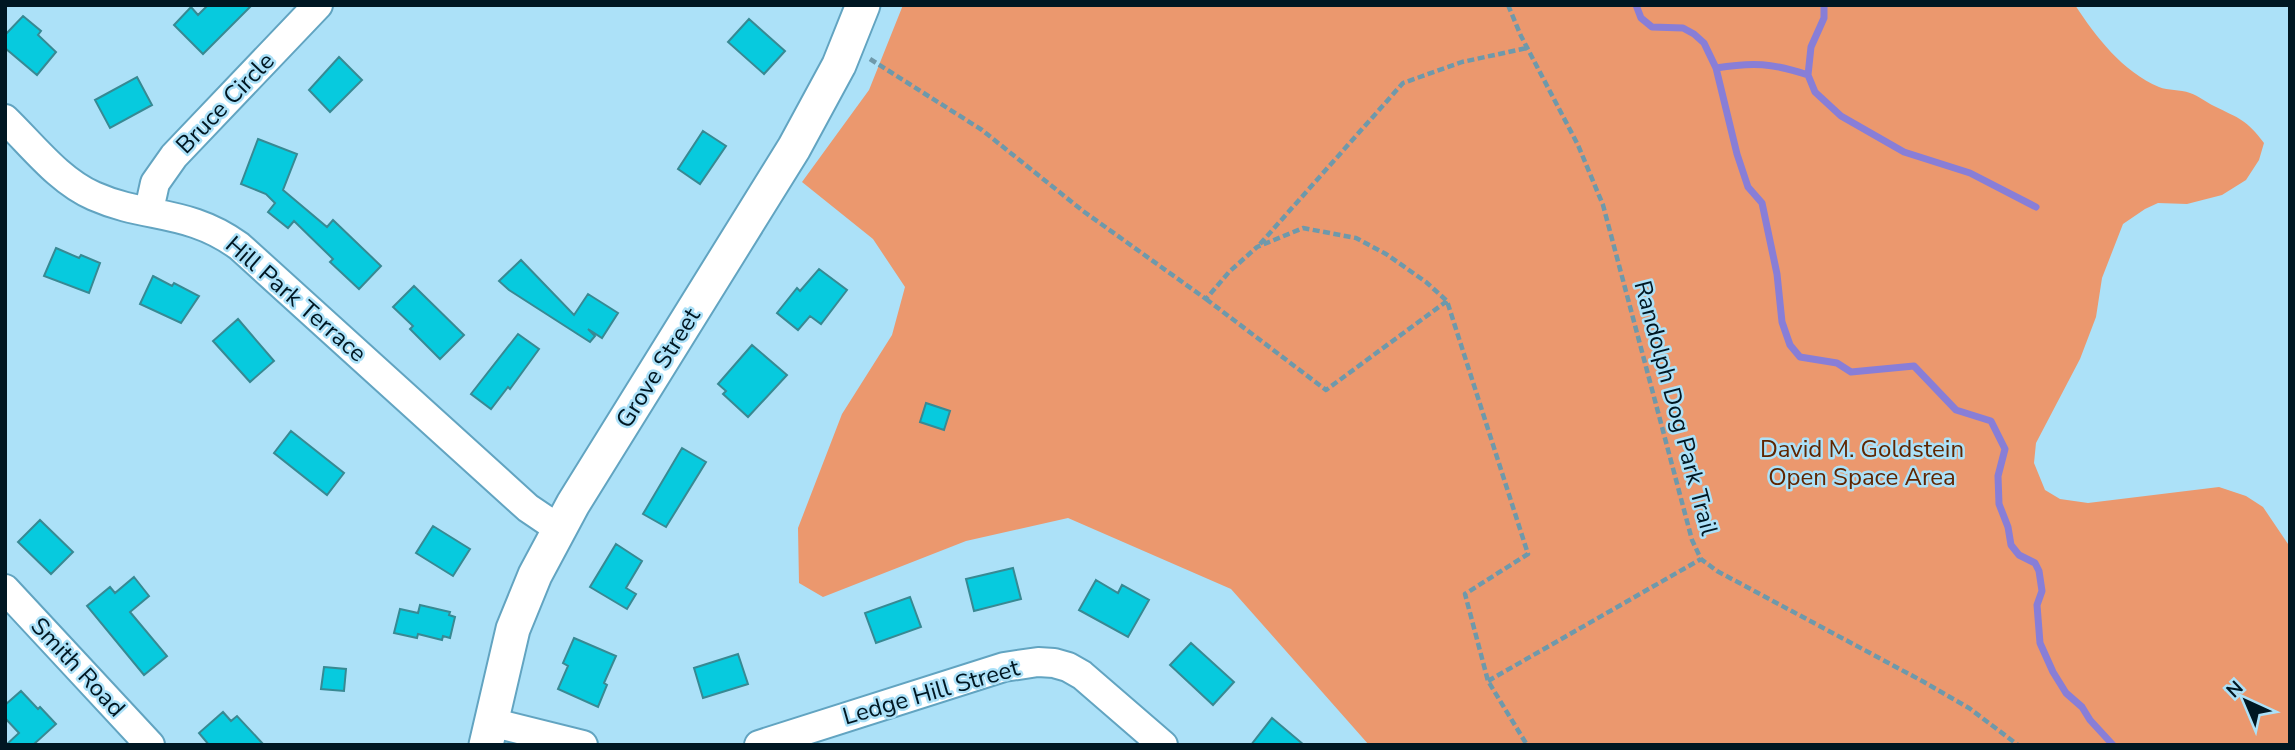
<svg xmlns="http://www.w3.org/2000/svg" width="2295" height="750" viewBox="0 0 2295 750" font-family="'Nunito Sans',sans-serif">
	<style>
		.green { fill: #eb986e }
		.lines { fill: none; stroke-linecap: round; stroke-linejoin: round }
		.stream { stroke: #887ed7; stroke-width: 7 }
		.building { fill: #07cade; stroke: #388993; stroke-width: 2 }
		.minor-casing { stroke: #62a4c1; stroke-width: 32 }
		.tertiary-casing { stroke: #62a4c1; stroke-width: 37 }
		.path { stroke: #6e99ab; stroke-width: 4.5; stroke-dasharray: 7 3.5; stroke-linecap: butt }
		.minor { stroke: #fff; stroke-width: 28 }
		.tertiary { stroke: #fff; stroke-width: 33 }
		.labels { text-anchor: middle; stroke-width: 5; stroke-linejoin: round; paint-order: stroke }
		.street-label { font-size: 24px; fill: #001722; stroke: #ace1f8 }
		.park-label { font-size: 24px; fill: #5f2500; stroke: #ace1f8 }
	</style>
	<rect width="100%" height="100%" fill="#ace1f8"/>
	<path class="green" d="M 903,5 L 2075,5 C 2096,37 2123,72 2159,87 C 2168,91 2180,89 2190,93 C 2199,96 2206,102 2214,106 C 2240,119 2246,119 2264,143 L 2259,160 L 2246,180 L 2222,195 L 2187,204 L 2158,203 L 2145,209 L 2123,224 L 2102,278 L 2096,317 L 2080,359 L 2036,443 L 2034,463 L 2045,490 L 2060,499 L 2088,503 L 2219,487 L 2246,496 L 2263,507 L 2290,547 L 2290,745 L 1369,745 L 1231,589 L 1068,518 L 966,541 L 823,597 L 799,583 L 798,528 L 842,414 L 892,335 L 905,287 L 873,239 L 802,182 L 869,90 Z"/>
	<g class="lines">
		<path class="stream" d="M 1636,5 L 1641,18 L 1652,27 L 1683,28 L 1694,34 L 1704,43 L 1716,68 L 1737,154 L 1748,187 L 1762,203 L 1777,274 L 1782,322 L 1790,345 L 1800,357 L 1837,363 L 1851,372 L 1914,366 L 1956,410 L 1991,421 L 2005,449 L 1998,476 L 1999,504 L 2008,527 L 2011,545 L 2019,555 L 2035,563 L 2039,571 L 2042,591 L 2037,605 L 2040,643 L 2053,672 L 2066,693 L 2082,707 L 2090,720 L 2113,745
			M 1716,68 C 1753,62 1772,63 1808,75 L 1815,92 L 1841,116 L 1904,152 L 1970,173 L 2036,207
			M 1808,75 L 1811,47 L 1824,18 L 1824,5"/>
	</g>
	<path class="building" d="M 208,5 L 252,5 L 203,54 L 174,25 L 191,7 L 198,15 Z
		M 23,16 L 41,31 L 38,35 L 56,52 L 37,75 L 5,48 L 5,35 Z
		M 749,19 L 785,51 L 764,74 L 728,42 Z
		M 339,57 L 362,80 L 330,112 L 309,90 Z
		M 137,77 L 152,105 L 110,128 L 95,100 Z
		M 703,131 L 726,146 L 700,184 L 678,169 Z
		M 258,139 L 297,154 L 283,190 L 327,227 L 333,220 L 381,266 L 359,289 L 330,262 L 333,259 L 294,221 L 288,228 L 268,212 L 275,203 L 266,194 L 241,184 Z
		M 56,248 L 79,258 L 81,255 L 100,263 L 89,293 L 44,276 Z
		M 521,260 L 574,315 L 588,294 L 618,313 L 602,338 L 588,329 L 595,336 L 590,342 L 509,290 L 499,281 Z
		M 819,269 L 847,290 L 821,324 L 810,316 L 798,330 L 777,313 L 797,288 L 800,291 Z
		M 153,276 L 172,286 L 174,283 L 199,296 L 181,323 L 140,304 Z
		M 414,286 L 464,335 L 440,359 L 410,329 L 413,326 L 393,307 Z
		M 238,319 L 274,361 L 250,382 L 213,341 Z
		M 518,334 L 539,349 L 510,389 L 508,387 L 491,409 L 471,394 Z
		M 752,345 L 787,375 L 748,417 L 723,394 L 726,391 L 718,384 Z
		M 926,403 L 950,411 L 944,430 L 920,422 Z
		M 291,431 L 344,473 L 327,495 L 274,453 Z
		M 682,448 L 706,462 L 666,527 L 643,514 Z
		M 40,520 L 73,552 L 51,574 L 18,542 Z
		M 433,526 L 470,549 L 453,576 L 416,553 Z
		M 616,544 L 642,561 L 626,588 L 636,594 L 627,609 L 590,587 Z
		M 1013,568 L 1021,599 L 974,611 L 966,579 Z
		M 134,577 L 149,596 L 130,612 L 167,656 L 144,675 L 87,606 L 110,587 L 115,593 Z
		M 1096,580 L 1118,593 L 1122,585 L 1149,600 L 1128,637 L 1079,610 Z
		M 910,597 L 921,627 L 876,643 L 865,613 Z
		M 420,605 L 450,612 L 449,615 L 455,617 L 450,638 L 443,636 L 442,640 L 418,634 L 417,638 L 394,633 L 400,609 L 418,613 Z
		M 574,638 L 616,656 L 604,683 L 607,685 L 598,707 L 558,689 L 568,666 L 563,663 Z
		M 1191,643 L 1234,682 L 1213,705 L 1170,665 Z
		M 738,654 L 748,684 L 703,698 L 694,668 Z
		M 324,667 L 346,669 L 344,691 L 321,689 Z
		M 21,691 L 38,709 L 40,707 L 56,724 L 33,745 L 6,745 L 19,733 L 5,718 L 5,705 Z
		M 223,712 L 231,721 L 237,716 L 264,745 L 209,745 L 199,733 Z
		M 1272,718 L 1304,745 L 1251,745 Z"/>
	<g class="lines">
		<g class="minor-casing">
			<path id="minor" d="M 5,119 C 32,145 59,181 94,196 C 146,219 188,209 239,246 L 528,508 L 559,529
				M 149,210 L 155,183 L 174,156 L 318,5
				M 5,589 L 150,745
				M 490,722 L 583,745
				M 759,745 L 1004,667 L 1038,662 L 1054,663 L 1068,667 L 1082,675 L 1163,745"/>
		</g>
		<g class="tertiary-casing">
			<path id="tertiary" d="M 486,745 L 513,629 L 535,575 L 573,504 L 794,148 L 839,65 L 863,5"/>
		</g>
		<path class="path" d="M 1508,5 L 1521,36 L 1578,145 L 1603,205 L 1692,540 L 1701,559 L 1717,571 L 1924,682 L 1969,708 L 2018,745
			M 870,59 L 982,130 L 1083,211 L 1206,299 L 1229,272 L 1257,247 L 1303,228 L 1356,238 L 1386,254 L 1426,282 L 1447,301 L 1528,554 L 1465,594 L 1488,681 L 1527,745
			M 1260,244 L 1403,83 L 1462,62 L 1527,48
			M 1206,299 L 1326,390 L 1447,301
			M 1488,681 L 1701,559"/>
		<use href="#minor" class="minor"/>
		<use href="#tertiary" class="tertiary"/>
	</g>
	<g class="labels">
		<g class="street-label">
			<text transform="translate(225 103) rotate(-46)" y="8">Bruce Circle</text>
			<text transform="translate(296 299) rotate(41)" y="8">Hill Park Terrace</text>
			<text transform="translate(658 368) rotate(-58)" y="8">Grove Street</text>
			<text transform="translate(1676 408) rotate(75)" y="8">Randolph Dog Park Trail</text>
			<text transform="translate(78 667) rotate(47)" y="8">Smith Road</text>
			<text transform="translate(931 692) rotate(-16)" y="8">Ledge Hill Street</text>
		</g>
		<g class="park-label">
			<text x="1862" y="457">David M. Goldstein<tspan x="1862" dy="28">Open Space Area</tspan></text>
		</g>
	</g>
	<rect width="2295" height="750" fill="none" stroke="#001722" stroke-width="14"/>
	<g transform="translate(2246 701) rotate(316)" stroke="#ace1f8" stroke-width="5" paint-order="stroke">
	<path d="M0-5L12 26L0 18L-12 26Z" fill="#001722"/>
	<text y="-10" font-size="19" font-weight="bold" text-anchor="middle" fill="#001722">N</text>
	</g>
</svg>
